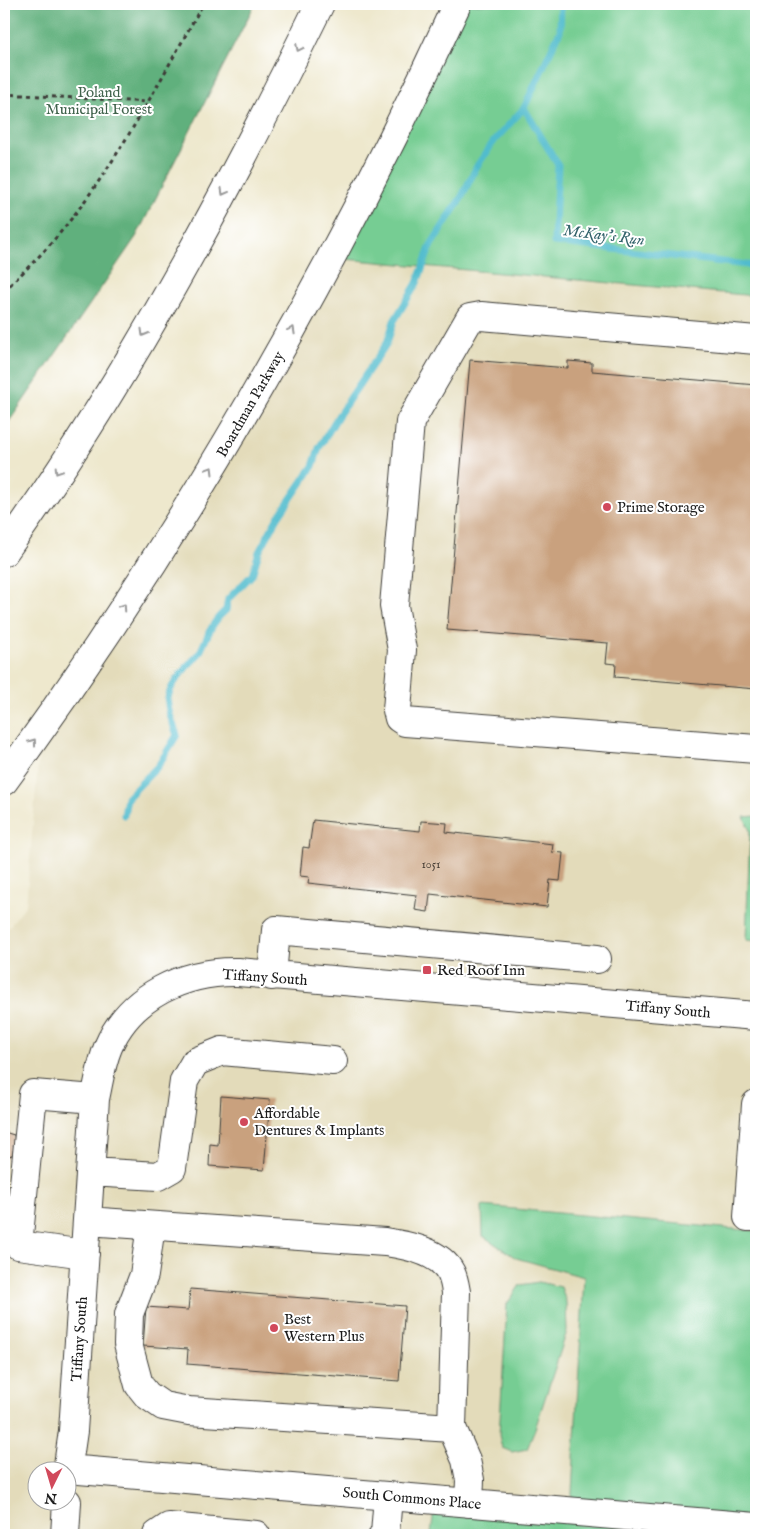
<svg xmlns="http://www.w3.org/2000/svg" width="760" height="1539" viewBox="0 0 760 1539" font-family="'IM FELL English',serif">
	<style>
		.built { fill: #e3dbba; fill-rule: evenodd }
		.green { fill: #76cd93; stroke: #497458 }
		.forest { fill: #60b07d; stroke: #3e664c }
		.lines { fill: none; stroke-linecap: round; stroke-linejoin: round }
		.stream { stroke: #51bccd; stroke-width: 7 }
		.building { fill: #c9a17e }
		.minor-casing { stroke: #3c3b37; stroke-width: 30 }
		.highway-casing { stroke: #3c3b37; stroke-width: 30 }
		.path { stroke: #3c3b37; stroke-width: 3; stroke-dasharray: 4 4; stroke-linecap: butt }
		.minor { stroke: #fff; stroke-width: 28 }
		.highway { stroke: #fff; stroke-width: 28 }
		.oneway { stroke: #999 }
		.poi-dot { fill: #d1495b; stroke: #fff; stroke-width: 2 }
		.labels { text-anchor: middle; stroke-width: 4; stroke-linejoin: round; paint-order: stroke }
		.number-label { font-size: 12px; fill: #473d34 }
		.park-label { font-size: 15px; fill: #40634c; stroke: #fff }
		.street-label { font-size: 15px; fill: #1c1c1c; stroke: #fff }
		.poi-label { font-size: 15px; fill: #1c1c1c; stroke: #fff; text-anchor: start }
		.water-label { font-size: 16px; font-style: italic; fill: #34646c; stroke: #fff }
	</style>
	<rect width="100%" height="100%" fill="#fff"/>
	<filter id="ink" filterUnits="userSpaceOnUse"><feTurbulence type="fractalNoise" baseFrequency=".02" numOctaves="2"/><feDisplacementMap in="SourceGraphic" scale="10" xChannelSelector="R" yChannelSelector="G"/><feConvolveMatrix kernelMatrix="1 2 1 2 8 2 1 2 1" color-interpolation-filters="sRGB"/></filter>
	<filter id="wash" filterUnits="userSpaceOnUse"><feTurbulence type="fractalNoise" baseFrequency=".0096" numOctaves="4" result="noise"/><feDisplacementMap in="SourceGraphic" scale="20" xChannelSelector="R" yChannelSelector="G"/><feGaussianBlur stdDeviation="1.12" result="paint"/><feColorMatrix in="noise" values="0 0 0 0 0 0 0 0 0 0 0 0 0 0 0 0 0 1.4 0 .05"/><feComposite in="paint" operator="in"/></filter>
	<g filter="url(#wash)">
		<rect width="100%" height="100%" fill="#eee8cd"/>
		<path class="built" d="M 333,258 L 756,296 L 756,1535 L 4,1535 L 4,933 L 26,905 L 41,730 ZM 38,1472 L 68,1472 L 68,1502 L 38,1502 Z"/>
		<path class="green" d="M 457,4 L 756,4 L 756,296 L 333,258 Z
			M 756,816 L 756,941 L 746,940 L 750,831 L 744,817 Z
			M 482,1206 L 756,1231 L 756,1494 L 753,1535 L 431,1535 L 435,1500 L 571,1511 L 584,1277 L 516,1258 L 483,1236 Z
			M 539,1282 L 561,1287 L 566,1302 L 567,1331 L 534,1432 L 527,1449 L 512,1452 L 502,1448 L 499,1435 L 507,1304 L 520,1285 Z"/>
		<path class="forest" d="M 4,4 L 255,4 L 136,237 L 4,429 Z"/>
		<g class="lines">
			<path class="stream" d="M 561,4 L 560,31 L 524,108 L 558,165 L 554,242 L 756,266
				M 124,815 L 127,798 L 158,766 L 177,735 C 166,704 161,696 185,669 C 189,663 197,658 200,652 C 208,636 212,621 226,610 L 228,599 L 252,575 L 259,552 L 278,517 L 313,466 L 319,448 L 338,416 L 387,343 L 394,321 L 417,283 L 431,245 L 461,198 L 477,166 L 494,141 L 524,108"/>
		</g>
		<g id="blocks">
			<path class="building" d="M 470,360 L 568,368 L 568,361 L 592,363 L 592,371 L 756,385 L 756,689 L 615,677 L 616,664 L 606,663 L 608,643 L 447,630 Z
				M 313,820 L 420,831 L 421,821 L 447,823 L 446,832 L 553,844 L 552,852 L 563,853 L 560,881 L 550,880 L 547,907 L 430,894 L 428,912 L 415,910 L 417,895 L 308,883 L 309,877 L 300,876 L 303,847 L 309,848 Z
				M 221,1096 L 270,1100 L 264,1170 L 209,1166 L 210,1144 L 218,1145 Z
				M 4,1132 L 14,1135 L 15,1144 L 12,1155 L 7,1157 L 4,1158 Z
				M 190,1289 L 405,1306 L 399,1381 L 187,1364 L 188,1349 L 143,1346 L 146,1307 L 188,1310 Z"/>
		</g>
	</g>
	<g filter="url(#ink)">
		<use href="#blocks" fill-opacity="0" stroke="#3c3b37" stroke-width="1"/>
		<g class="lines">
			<g class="minor-casing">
				<path id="minor" d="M 756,340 L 481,316 L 470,318 L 410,422 L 394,606 L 402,650 L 397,710 L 399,718 L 405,722 L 756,749
					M 272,976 L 276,930 L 597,959
					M 756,1104 L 748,1217 L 756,1217
					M 90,1172 L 158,1176 L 172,1168 L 184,1081 L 195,1062 L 222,1051 L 333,1061
					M 87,1221 L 385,1242 C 406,1245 440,1251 451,1273 C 454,1279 455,1286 456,1292 L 452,1428 L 466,1460 L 470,1480 L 469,1503
					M 151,1226 L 144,1275 L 129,1314 L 128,1344 L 139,1385 L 147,1395 L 163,1406 L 189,1411 L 452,1428
					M 85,1254 L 18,1245 L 33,1094 L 95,1099
					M 67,1469 L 756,1527
					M 67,1472 L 73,1431 L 95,1099 C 99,1081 101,1064 108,1047 C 130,995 185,971 238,972 L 756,1016
					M 65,1535 L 67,1502
					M 157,1535 L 169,1527 L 256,1535
					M 383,1535 L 385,1534 L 388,1496"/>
			</g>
			<g class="highway-casing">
				<path id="highway" d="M 4,552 C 126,382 228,192 320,4
					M 4,781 C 181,538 331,277 457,4"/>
			</g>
			<path class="path" d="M 4,94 L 148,102
				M 4,291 C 18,277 33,263 47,248 C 111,176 156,87 203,4"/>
			<use href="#minor" class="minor"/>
			<use href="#highway" class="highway"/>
		</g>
		<defs><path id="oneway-chevron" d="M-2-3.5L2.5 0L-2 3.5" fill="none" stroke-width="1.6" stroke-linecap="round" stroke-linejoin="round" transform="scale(1.25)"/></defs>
		<g class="oneway">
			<use href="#oneway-chevron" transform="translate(299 48) rotate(116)"/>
			<use href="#oneway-chevron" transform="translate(224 192) rotate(119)"/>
			<use href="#oneway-chevron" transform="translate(292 330) rotate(-61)"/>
			<use href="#oneway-chevron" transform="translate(144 333) rotate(120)"/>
			<use href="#oneway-chevron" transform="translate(210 470) rotate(-59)"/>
			<use href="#oneway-chevron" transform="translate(58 471) rotate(123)"/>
			<use href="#oneway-chevron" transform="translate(123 607) rotate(-56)"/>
			<use href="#oneway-chevron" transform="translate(33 742) rotate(-54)"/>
		</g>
	</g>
	<g class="poi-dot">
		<circle cx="607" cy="507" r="5"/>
		<rect x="422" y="965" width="10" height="10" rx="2.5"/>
		<circle cx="244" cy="1122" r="5"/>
		<circle cx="274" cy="1328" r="5"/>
	</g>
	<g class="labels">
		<g class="number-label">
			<text x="431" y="868">1051</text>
		</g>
		<g class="park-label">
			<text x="99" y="97">Poland<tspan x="99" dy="17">Municipal Forest</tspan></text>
		</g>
		<g class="street-label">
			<text transform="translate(250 404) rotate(-60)" y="5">Boardman Parkway</text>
			<text transform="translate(265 977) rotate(4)" y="5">Tiffany South</text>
			<text transform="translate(668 1009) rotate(5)" y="5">Tiffany South</text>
			<text transform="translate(79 1339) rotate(-86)" y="5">Tiffany South</text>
			<text transform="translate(412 1498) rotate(5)" y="5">South Commons Place</text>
		</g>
		<g class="poi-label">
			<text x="617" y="512">Prime Storage</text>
			<text x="437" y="975">Red Roof Inn</text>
			<text x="254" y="1118">Affordable<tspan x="254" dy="17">Dentures &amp; Implants</tspan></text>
			<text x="284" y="1324">Best<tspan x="284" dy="17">Western Plus</tspan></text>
		</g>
		<g class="water-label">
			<text transform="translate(604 234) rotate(7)" y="6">McKay's Run</text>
		</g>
	</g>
	<rect width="760" height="1539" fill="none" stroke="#fff" stroke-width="20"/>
	<g transform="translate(52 1486) rotate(185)"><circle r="24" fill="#ffffff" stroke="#a4a4a4"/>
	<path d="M0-4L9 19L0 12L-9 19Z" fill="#d1495b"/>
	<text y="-8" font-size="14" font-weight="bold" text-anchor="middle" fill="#1c1c1c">N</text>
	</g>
</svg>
